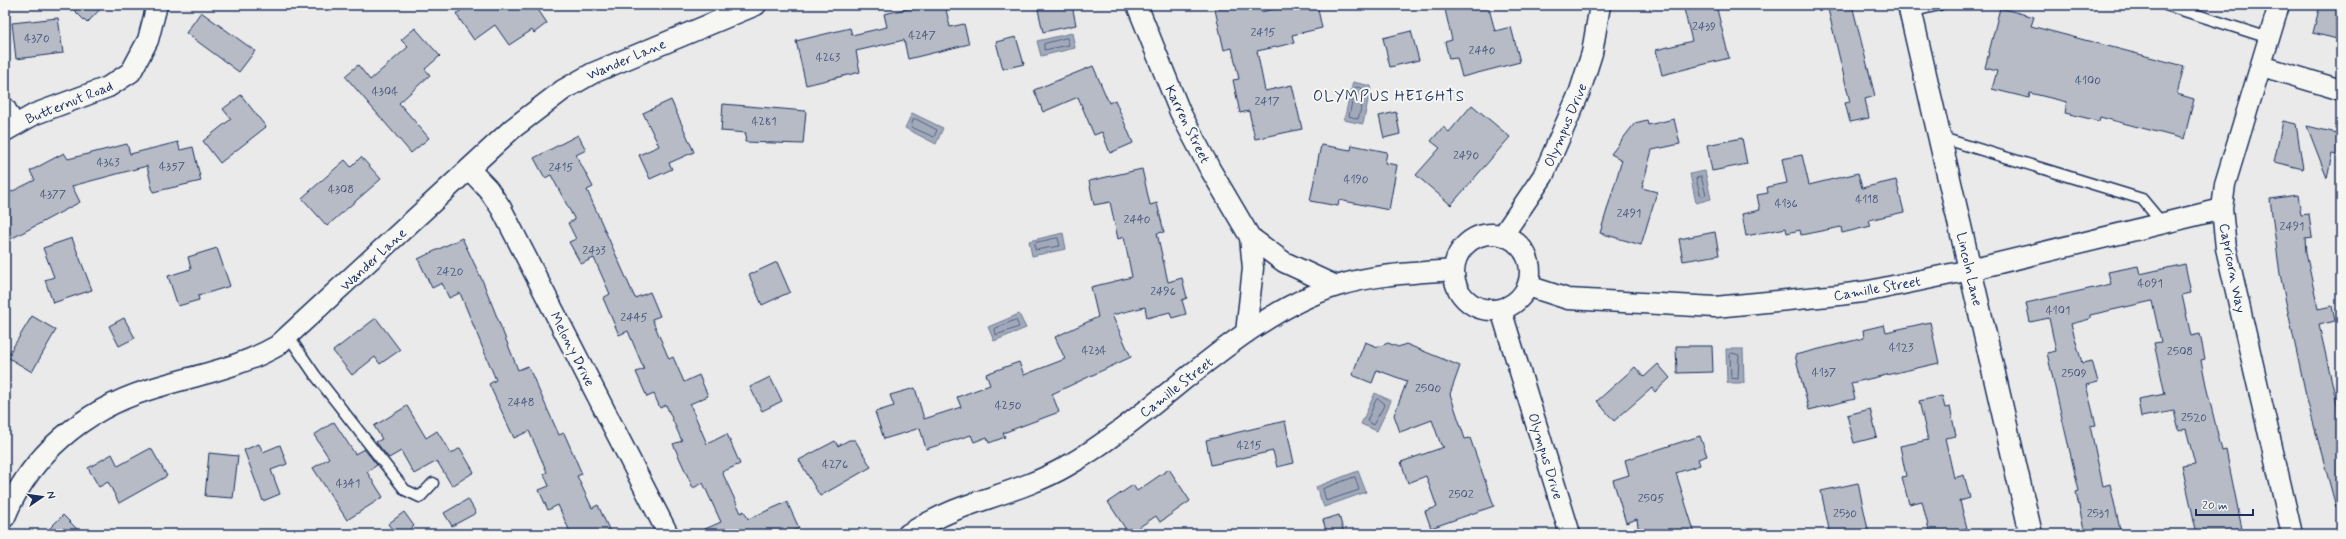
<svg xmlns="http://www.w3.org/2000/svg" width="2346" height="539" viewBox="0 0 2346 539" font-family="Mynerve,sans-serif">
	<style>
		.water { fill: #a2aaba; stroke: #6c7995 }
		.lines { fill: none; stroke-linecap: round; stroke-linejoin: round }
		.shore { stroke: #516083; stroke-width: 1 }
		.building { fill: #b6bbc6; stroke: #1b2f5e }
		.service-casing { stroke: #1b2f5e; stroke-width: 13 }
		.minor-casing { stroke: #1b2f5e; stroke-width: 23 }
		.tertiary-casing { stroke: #1b2f5e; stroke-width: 25 }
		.service { stroke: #f6f6f2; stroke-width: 10 }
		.minor { stroke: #f6f6f2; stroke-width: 20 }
		.tertiary { stroke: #f6f6f2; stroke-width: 22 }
		.labels { text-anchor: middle; stroke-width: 4; stroke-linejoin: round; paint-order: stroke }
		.number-label { font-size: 12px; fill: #425278 }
		.street-label { font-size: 14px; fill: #1b2f5e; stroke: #f6f6f2 }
		.neighbourhood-label { font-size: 15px; letter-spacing: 1px; fill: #1b2f5e; stroke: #f6f6f2 }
	</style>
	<rect width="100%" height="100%" fill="#e9eae9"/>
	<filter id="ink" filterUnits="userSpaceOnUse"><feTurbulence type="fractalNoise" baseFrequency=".025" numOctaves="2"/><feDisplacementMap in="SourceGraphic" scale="8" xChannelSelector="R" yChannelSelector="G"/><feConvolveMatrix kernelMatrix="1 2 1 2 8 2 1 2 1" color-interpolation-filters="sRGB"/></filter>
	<g filter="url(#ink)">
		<path class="water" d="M 1072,33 L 1075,48 L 1041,56 L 1037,41 Z
			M 1353,82 L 1371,86 L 1363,124 L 1344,120 Z
			M 912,113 L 943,128 L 936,144 L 905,128 Z
			M 1705,171 L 1711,199 L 1696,203 L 1690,174 Z
			M 1063,233 L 1066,249 L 1032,256 L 1029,241 Z
			M 1019,314 L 1026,328 L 994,341 L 988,327 Z
			M 1726,349 L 1743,349 L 1744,383 L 1727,383 Z
			M 1375,393 L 1391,401 L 1377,431 L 1361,424 Z
			M 1358,471 L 1366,492 L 1324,507 L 1316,487 Z"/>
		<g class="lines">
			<path class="shore" d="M 1067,38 L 1069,45 L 1044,50 L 1044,44 Z
				M 1358,87 L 1366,90 L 1358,119 L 1349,116 L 1355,88 Z
				M 916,119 L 937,130 L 934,137 L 911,127 L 913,120 Z
				M 1701,176 L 1706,195 L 1701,197 L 1696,179 Z
				M 1058,238 L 1060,246 L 1035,250 L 1035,243 Z
				M 1016,320 L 1019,327 L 996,335 L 995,329 Z
				M 1732,353 L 1739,355 L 1738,379 L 1731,378 L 1730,355 Z
				M 1379,399 L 1385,404 L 1373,425 L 1367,421 L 1376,400 Z
				M 1355,477 L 1359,490 L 1326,501 L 1323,489 Z"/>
		</g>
		<path class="building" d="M 69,5 L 104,5 L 87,23 Z
			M 468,5 L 535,5 L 547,23 L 534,33 L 532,30 L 509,45 L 495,25 L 474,40 L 456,14 Z
			M 924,5 L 945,5 L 950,27 L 964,24 L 969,44 L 908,59 L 904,40 L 856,51 L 860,72 L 806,85 L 796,41 L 850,28 L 852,35 L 887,27 L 884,14 Z
			M 1037,5 L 1072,5 L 1076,25 L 1043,32 Z
			M 1214,5 L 1259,5 L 1261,12 L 1291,5 L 1317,5 L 1322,28 L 1292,35 L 1294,43 L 1257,51 L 1265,91 L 1292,85 L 1302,129 L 1255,139 L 1249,111 L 1240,113 L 1233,80 L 1239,79 L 1232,48 L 1224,50 Z
			M 1444,5 L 1488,5 L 1495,31 L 1511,27 L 1520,62 L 1462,77 L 1457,58 L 1449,59 L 1445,42 L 1452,40 Z
			M 1683,5 L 1716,5 L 1729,58 L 1662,75 L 1656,50 L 1692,41 Z
			M 1827,5 L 1852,5 L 1875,96 L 1865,99 L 1869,118 L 1850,122 L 1845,103 L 1850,102 Z
			M 2320,5 L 2341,5 L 2341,40 L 2313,33 Z
			M 2000,8 L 2034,17 L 2031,26 L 2184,66 L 2177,94 L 2194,99 L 2184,139 L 2100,117 L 2099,121 L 2065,113 L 2067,102 L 2030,93 L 2029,98 L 1992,89 L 1997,71 L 1985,68 Z
			M 201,12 L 255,51 L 239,72 L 186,33 Z
			M 58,18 L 63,53 L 16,59 L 12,23 Z
			M 415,28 L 440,56 L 425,69 L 430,75 L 399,103 L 429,138 L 411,153 L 345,76 L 358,65 L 370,80 L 408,47 L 401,40 Z
			M 1411,31 L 1419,60 L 1390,67 L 1383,38 Z
			M 1016,37 L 1024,64 L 1003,69 L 996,42 Z
			M 1093,66 L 1109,103 L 1115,100 L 1133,143 L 1110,153 L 1102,132 L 1094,135 L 1078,97 L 1043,112 L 1034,90 Z
			M 241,95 L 266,127 L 220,163 L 203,141 L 231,119 L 223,109 Z
			M 671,100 L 694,152 L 669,163 L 672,169 L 650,179 L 639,155 L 659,146 L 643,113 Z
			M 723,104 L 806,111 L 803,144 L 745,142 L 746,133 L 721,131 Z
			M 1472,105 L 1510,137 L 1451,205 L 1416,175 L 1440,148 L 1431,141 L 1443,127 L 1449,132 Z
			M 1396,112 L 1400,134 L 1384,138 L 1379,116 Z
			M 1674,119 L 1680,144 L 1652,150 L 1642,188 L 1657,192 L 1641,245 L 1600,233 L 1622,160 L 1611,154 L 1635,123 L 1647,120 L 1648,125 Z
			M 2283,121 L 2296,124 L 2303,169 L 2274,162 Z
			M 2307,126 L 2341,134 L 2341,156 L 2332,154 L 2327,178 Z
			M 578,135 L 586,150 L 576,155 L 593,187 L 587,190 L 635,298 L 650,292 L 660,316 L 652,319 L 669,359 L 673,357 L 684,382 L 699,375 L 708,396 L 690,404 L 707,444 L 727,434 L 740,464 L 722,472 L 741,513 L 744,511 L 748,519 L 787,502 L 799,528 L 786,534 L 694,534 L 721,522 L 703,483 L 693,488 L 673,444 L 682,441 L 666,405 L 660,408 L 654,394 L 647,397 L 636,372 L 644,369 L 628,331 L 619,335 L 603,298 L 610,294 L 594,258 L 581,264 L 569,242 L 576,239 L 568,223 L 575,220 L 551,175 L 545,178 L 534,158 Z
			M 1742,138 L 1747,164 L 1712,171 L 1707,145 Z
			M 178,142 L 180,150 L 193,147 L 201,181 L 153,192 L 147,166 L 72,186 L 80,202 L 5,242 L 5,195 L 35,180 L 30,171 L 64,153 L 68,159 L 127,144 L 130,154 Z
			M 1321,145 L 1351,150 L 1352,145 L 1387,152 L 1385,163 L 1397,165 L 1389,210 L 1339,200 L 1338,206 L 1310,201 Z
			M 1802,155 L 1809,185 L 1858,173 L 1862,188 L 1896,180 L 1904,212 L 1869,220 L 1871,226 L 1842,233 L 1841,227 L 1801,235 L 1800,230 L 1787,233 L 1786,228 L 1746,236 L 1742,214 L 1760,210 L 1757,195 L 1768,193 L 1767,187 L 1787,183 L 1782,159 Z
			M 361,157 L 381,179 L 327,226 L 302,198 L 345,160 L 351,167 Z
			M 1142,169 L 1150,205 L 1157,203 L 1164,232 L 1157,233 L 1168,282 L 1182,278 L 1187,298 L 1182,300 L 1186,314 L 1172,318 L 1170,312 L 1147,318 L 1145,307 L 1112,315 L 1131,357 L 1052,394 L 1059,412 L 1003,433 L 1005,437 L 989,443 L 987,437 L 974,442 L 971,435 L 926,449 L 920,428 L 884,439 L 875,412 L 894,406 L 890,395 L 915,388 L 924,419 L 961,407 L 957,397 L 990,385 L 986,374 L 1019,362 L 1024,375 L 1065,359 L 1055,337 L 1098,317 L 1091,287 L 1132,277 L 1124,237 L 1118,239 L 1110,202 L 1094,205 L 1089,181 Z
			M 2298,195 L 2301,215 L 2309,214 L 2312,237 L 2305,238 L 2306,253 L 2318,309 L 2332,306 L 2335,321 L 2319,325 L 2341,422 L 2341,506 L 2336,507 L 2306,396 L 2280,274 L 2270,199 Z
			M 1715,232 L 1719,255 L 1683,261 L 1679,239 Z
			M 72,238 L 92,290 L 53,303 L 45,280 L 54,277 L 43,248 Z
			M 462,238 L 483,282 L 518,370 L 528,366 L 559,435 L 564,433 L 582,474 L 577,476 L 592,508 L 598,505 L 611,534 L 571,534 L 558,505 L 548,510 L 539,490 L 549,486 L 544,474 L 547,472 L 529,431 L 514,438 L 489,384 L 496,380 L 460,293 L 449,298 L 442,283 L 432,288 L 418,259 Z
			M 217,248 L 230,286 L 198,296 L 199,300 L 178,306 L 168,276 L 191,269 L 188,257 Z
			M 777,262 L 790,292 L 762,305 L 749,275 Z
			M 2185,264 L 2191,293 L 2182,295 L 2191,336 L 2200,334 L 2205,359 L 2201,360 L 2207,390 L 2222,451 L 2226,450 L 2243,534 L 2197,534 L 2182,466 L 2195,464 L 2186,429 L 2179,431 L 2174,411 L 2141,417 L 2138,399 L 2165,394 L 2154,343 L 2161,342 L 2152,301 L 2090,315 L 2090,319 L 2071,324 L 2082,363 L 2092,361 L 2098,382 L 2086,385 L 2096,425 L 2090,426 L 2103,486 L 2110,484 L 2121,534 L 2085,534 L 2076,492 L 2079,491 L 2047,353 L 2056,351 L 2049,318 L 2030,322 L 2026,303 L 2111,284 L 2108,272 L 2138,266 L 2140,274 Z
			M 32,316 L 56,330 L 32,372 L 7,357 Z
			M 124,318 L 135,338 L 119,346 L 109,326 Z
			M 376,318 L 400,350 L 380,364 L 375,357 L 352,375 L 333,351 Z
			M 1930,322 L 1939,363 L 1851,383 L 1855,399 L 1809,410 L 1795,355 L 1864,338 L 1863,330 L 1884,325 L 1886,332 Z
			M 1365,342 L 1378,347 L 1388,343 L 1398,347 L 1406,344 L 1460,366 L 1450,394 L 1465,439 L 1470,438 L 1494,506 L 1431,528 L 1425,511 L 1437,507 L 1426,476 L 1408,483 L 1401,462 L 1444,447 L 1441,445 L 1432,420 L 1400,432 L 1394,415 L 1407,381 L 1377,370 L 1372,383 L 1352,375 Z
			M 1676,346 L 1712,346 L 1713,372 L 1677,373 Z
			M 1658,364 L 1670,378 L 1655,392 L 1652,388 L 1614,421 L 1597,401 L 1635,367 L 1644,377 Z
			M 770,377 L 782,401 L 762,411 L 750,387 Z
			M 1942,396 L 1945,408 L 1950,407 L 1956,436 L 1945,438 L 1954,478 L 1964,475 L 1970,498 L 1960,501 L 1967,528 L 1942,534 L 1930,534 L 1922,501 L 1909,504 L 1902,477 L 1906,476 L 1900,446 L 1928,440 L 1919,401 Z
			M 407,406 L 426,438 L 437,431 L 451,454 L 460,448 L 474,472 L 452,486 L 437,461 L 414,474 L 401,451 L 389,458 L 376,442 L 382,439 L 374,426 Z
			M 1870,409 L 1877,437 L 1854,443 L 1847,415 Z
			M 1285,421 L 1294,463 L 1277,467 L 1273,451 L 1211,465 L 1206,440 Z
			M 334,422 L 355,454 L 364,449 L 377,465 L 367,472 L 383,497 L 347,520 L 313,468 L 329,458 L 314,435 Z
			M 1700,436 L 1707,456 L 1698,459 L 1700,465 L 1676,473 L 1695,534 L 1639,534 L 1637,519 L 1626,523 L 1613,480 L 1629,475 L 1625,460 Z
			M 849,440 L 855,440 L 871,467 L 820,496 L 799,460 L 835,441 L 838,446 Z
			M 259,444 L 263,452 L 280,445 L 287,464 L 271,470 L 280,494 L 263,501 L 244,450 Z
			M 151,448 L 167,476 L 119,503 L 108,482 L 99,487 L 88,468 L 112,454 L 118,466 Z
			M 209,453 L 238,456 L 233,498 L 205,496 Z
			M 1169,469 L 1190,501 L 1160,522 L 1156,516 L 1129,534 L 1108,502 L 1133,485 L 1137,491 Z
			M 1858,483 L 1869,534 L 1830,534 L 1821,491 Z
			M 468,499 L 476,513 L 452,526 L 444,513 Z
			M 404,512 L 414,526 L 405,534 L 396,534 L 388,524 Z
			M 63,515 L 82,534 L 44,534 Z
			M 1339,515 L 1344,534 L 1327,534 L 1323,520 Z"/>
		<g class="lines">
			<g class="service-casing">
				<path id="service" d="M 2166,5 L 2269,38
					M 1910,12 L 1939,5
					M 1939,137 L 2142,199 L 2162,223
					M 289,337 L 315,375 L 405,490 L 420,497 L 433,483"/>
			</g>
			<g class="minor-casing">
				<path id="minor" d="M 1137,5 L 1180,112 L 1210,169 L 1250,237 L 1284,262 L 1336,286
					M 2279,5 L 2225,184 L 2222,209 L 2226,248 L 2292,534
					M 2262,66 L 2341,90
					M 5,108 L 14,125
					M 5,131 L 35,114 L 108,87 L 131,72 L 148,40 L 157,5
					M 469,169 L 488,189 L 501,208 L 668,534
					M1454 272a38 38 0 1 1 76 0a38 38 0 1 1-76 0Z
					M 1503,235 L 1543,176 L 1580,91 L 1592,53 L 1600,5
					M 1528,286 L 1568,299 L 1715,307 L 1839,295 L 1869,291 L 1970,270 L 2222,209
					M 1501,310 L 1570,534
					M 1246,333 L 1253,268 L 1250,237
					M 5,517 C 30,455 84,410 148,390 C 191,376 237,369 277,346 L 512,129 L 563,90 L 593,73 L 756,5
					M 908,534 C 923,525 938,517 955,510 C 992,496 1033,486 1067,466 C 1157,414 1238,317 1337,286 C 1375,274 1415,273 1454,270"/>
			</g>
			<g class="tertiary-casing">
				<path id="tertiary" d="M 1909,5 L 2031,534"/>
			</g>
			<use href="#service" class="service"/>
			<use href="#minor" class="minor"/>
			<use href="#tertiary" class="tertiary"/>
		</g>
	</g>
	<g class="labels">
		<g class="number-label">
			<text x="1704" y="30">2439</text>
			<text x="1263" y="36">2415</text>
			<text x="922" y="39">4247</text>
			<text x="37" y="42">4370</text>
			<text x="1482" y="54">2440</text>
			<text x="828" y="61">4263</text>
			<text x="2088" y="84">4100</text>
			<text x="385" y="95">4304</text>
			<text x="1267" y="105">2417</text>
			<text x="764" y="125">4281</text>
			<text x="1466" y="159">2490</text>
			<text x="108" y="166">4363</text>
			<text x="172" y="170">4357</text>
			<text x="561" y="171">2415</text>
			<text x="1356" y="183">4190</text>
			<text x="341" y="193">4308</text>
			<text x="53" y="198">4377</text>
			<text x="1867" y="203">4118</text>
			<text x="1786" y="207">4136</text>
			<text x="1629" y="217">2491</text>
			<text x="1137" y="223">2440</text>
			<text x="2292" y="230">2491</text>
			<text x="594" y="254">2433</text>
			<text x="450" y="275">2420</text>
			<text x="2150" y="287">4091</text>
			<text x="1163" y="295">2496</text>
			<text x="2058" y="314">4101</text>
			<text x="634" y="321">2445</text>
			<text x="1901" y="351">4123</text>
			<text x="1094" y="354">4234</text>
			<text x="2180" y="355">2508</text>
			<text x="1824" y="376">4137</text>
			<text x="2074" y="377">2509</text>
			<text x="1428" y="392">2500</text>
			<text x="521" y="406">2448</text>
			<text x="1008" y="409">4250</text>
			<text x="2194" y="421">2520</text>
			<text x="1249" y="449">4215</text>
			<text x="835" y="468">4276</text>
			<text x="348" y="487">4341</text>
			<text x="1461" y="498">2502</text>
			<text x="1651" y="502">2505</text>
			<text x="1845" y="517">2530</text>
			<text x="2098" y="517">2531</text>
		</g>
		<g class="street-label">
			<text transform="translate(626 59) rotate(-23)" y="5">Wander Lane</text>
			<text transform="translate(69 102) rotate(-22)" y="5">Butternut Road</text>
			<text transform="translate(1188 124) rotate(64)" y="5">Karren Street</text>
			<text transform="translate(1565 125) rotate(-67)" y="5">Olympus Drive</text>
			<text transform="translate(373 259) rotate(-43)" y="5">Wander Lane</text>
			<text transform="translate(2233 268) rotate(79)" y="5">Capricorn Way</text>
			<text transform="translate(1970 269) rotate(77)" y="5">Lincoln Lane</text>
			<text transform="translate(1877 288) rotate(-10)" y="5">Camille Street</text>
			<text transform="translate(573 349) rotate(63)" y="5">Melony Drive</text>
			<text transform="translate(1176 387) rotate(-38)" y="5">Camille Street</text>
			<text transform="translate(1546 456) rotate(73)" y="5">Olympus Drive</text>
		</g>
		<g class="neighbourhood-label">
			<text x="1389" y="101">OLYMPUS HEIGHTS</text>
		</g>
	</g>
	<rect width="2346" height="539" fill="none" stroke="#f6f6f2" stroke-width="20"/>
	<rect x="10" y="10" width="2326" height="519" fill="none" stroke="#1b2f5e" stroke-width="1.5" filter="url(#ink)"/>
	<g transform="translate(42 497) rotate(77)" stroke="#f6f6f2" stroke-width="3" paint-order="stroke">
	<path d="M0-3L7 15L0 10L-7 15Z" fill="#1b2f5e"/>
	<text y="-6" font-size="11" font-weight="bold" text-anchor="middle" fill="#1b2f5e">N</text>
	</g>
	<path d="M2196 509v6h57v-6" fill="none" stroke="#1b2f5e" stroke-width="2"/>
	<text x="2202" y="509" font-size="12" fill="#1b2f5e" stroke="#f6f6f2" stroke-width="3" paint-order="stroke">20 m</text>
</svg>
